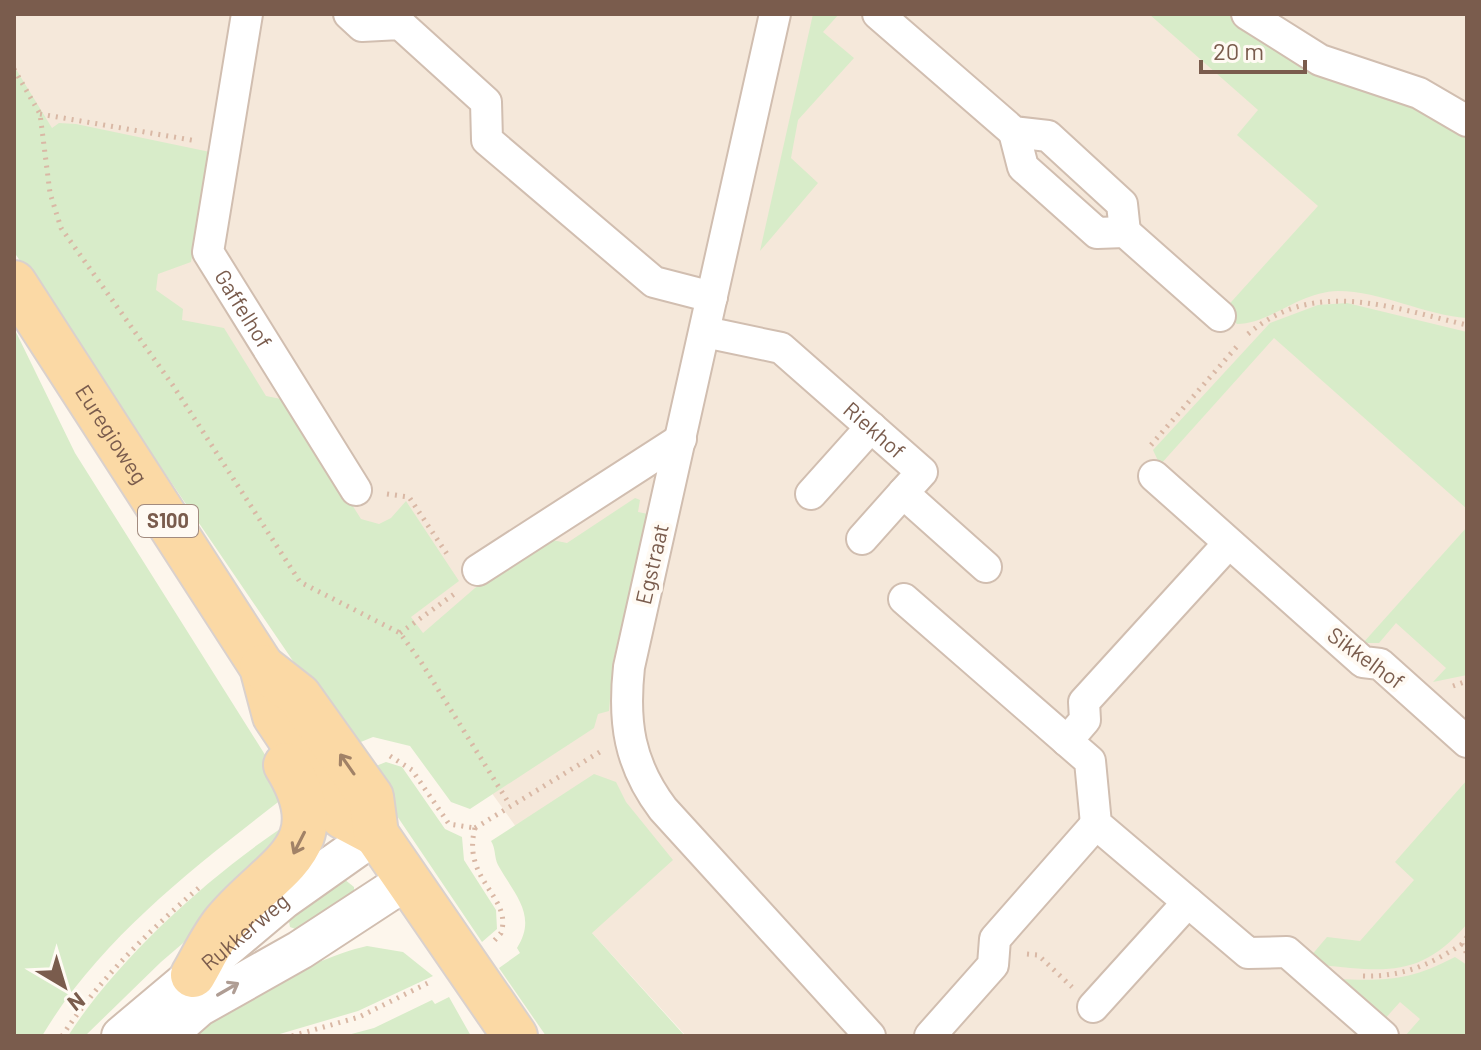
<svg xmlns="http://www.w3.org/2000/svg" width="1481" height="1050" viewBox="0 0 1481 1050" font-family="Barlow,sans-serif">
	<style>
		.residential { fill: #f5e8da }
		.green { fill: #d8ecc9 }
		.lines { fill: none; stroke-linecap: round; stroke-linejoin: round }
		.minor-casing { stroke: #d1beb0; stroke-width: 34 }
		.tertiary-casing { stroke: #d1beb0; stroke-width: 42 }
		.primary-casing { stroke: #dad1cd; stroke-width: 48 }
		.path { stroke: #d9b8a5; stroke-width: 5; stroke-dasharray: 2 6; stroke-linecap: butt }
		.minor { stroke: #fff; stroke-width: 30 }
		.tertiary { stroke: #fff; stroke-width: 38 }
		.primary { stroke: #fbd9a5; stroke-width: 44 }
		.oneway { stroke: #a18267 }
		.oneway2 { stroke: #af9d94 }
		.labels { text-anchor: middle; stroke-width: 8; stroke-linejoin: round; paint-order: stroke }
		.shield { fill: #fffaf3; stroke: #a28b7f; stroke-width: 2 }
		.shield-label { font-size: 20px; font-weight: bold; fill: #7a5c4d }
		.street-label { font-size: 22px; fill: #7a5c4d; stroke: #fffaf3 }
	</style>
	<rect width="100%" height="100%" fill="#fdf6ec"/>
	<path class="residential" d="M 14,14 L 1467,14 L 1467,1036 L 686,1036 L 592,933 L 14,126 Z"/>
	<path class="green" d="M 813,14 L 839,14 L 823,32 L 854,58 L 798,120 L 791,158 L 818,183 L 760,251 Z
		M 1149,14 L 1236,14 L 1467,129 L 1467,318 C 1424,315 1381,291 1338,291 C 1298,292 1270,324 1237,324 L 1223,311 L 1318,206 L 1237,135 L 1258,110 Z
		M 14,66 L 52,128 L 59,123 L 76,124 L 210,152 L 191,262 L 158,274 L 156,290 L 183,309 L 182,320 L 224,328 L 266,396 L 286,400 L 361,519 L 379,524 L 391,518 L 406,501 L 459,581 L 411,617 L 423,633 L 475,588 L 547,539 L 567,543 L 635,498 L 640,500 L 638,512 L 648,514 L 613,661 L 609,711 L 598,714 L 594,728 L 470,809 L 451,802 L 410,746 L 373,737 L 351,746 L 14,252 Z
		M 1347,303 L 1467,332 L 1467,509 L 1274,338 L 1160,465 L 1153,450 L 1270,323 L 1318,305 Z
		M 14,328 L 75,453 L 279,777 L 286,796 C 197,865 101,937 42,1036 L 14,1036 Z
		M 1467,527 L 1467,675 L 1433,682 L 1446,668 L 1396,623 L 1379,643 L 1363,643 Z
		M 386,762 L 402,767 L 445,829 L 462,837 L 464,860 L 496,910 L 497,929 L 482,942 L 366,770 Z
		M 594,774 L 616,782 L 626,802 L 673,860 L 592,933 L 685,1036 L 546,1036 L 499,968 L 520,953 L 517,948 C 538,915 514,894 498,865 C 494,857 496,849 491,841 Z
		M 1467,780 L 1467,924 C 1420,979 1385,971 1320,965 L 1310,957 L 1327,937 L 1360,941 L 1414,880 L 1395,862 Z
		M 289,823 L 252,884 L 161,962 L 85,1036 L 68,1036 C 118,958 211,874 289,823 Z
		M 344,879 L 354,887 L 354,895 L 298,930 L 290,927 L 288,916 Z
		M 367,946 L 403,952 L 433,976 L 358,1011 L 273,1036 L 191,1036 C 231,1003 317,957 367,946 Z
		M 1455,957 L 1467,965 L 1467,1036 L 1405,1036 L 1420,1019 L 1400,1002 L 1383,1021 L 1335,979 C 1386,981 1409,981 1455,957 Z
		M 449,997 L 471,1036 L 344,1036 L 374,1028 L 432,1000 L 435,1004 Z"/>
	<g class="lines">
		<g class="minor-casing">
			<g id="minor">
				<path id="s1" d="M 247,14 L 208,252 L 356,490"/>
				<path d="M 349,14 L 362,26 L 400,24 L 486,102 L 487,140 L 654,282 L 712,297"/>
				<path d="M 775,14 L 629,667 C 623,722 629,764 663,809 L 870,1036"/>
				<path d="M 878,14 L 1014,132 L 1048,136 L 1122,204 L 1125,232"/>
				<path d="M 1247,14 L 1320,60 L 1419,93 L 1467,121"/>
				<path d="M 1014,132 L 1023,167 L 1097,233 L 1125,232 L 1220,316"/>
				<path id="s2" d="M 705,332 L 781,348 L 922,472 L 903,493 L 986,567"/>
				<path d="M 1154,476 L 1363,662 L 1380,664 L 1467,742"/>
				<path d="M 811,494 L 871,427"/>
				<path d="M 862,539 L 903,493"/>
				<path d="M 478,570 L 681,439"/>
				<path d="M 904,599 L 1090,761 L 1096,824 L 1248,953 L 1287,952 L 1383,1036"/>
				<path d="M 1067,741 L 1085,720 L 1084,702 L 1228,544"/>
				<path d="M 1093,1007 L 1188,902"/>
				<path d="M 930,1036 L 993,965 L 995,939 L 1096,824"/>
			</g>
		</g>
		<g class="tertiary-casing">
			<g id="tertiary">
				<path id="s3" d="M 121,1036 L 284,899 L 376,834"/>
				<path d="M 166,1036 L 199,1007 L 300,950 L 407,880"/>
			</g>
		</g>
		<g class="primary-casing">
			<g id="primary">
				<path id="s4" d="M 14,283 L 262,667 L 275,716 L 342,816 L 376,834"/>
				<path d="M 262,667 L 299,696 L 371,797 L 376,834 L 515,1036"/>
				<path d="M 193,975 C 203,958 212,938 225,922 C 271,866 338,849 286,765"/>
			</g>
		</g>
		<path class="path" d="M 14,69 L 40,114 L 50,193 L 61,228 L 174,387 L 300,582 L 400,633 L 421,662 L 510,805
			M 40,114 L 197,141
			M 1248,334 C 1314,277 1392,308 1467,325
			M 1151,445 L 1239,344
			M 387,494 L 409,497 L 449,557
			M 400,633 L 457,592
			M 1453,686 L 1467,681
			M 390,756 L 412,770 L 449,824 L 475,828
			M 475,828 C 461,880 513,897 501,933 L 494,941
			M 475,828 L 603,750
			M 1467,937 L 1462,944 L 1467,954
			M 1027,954 L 1038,955 L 1072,987
			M 1363,976 C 1402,977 1430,965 1462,944
			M 62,1036 C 101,977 149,931 202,885
			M 292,1036 L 359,1017 L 432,981"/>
		<use href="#minor" class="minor"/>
		<use href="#tertiary" class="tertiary"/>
		<use href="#primary" class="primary"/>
	</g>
	<defs><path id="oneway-shaft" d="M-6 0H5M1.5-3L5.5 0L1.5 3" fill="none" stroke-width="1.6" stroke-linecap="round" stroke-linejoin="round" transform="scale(2)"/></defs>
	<g class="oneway">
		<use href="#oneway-shaft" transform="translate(347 764) rotate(-125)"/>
		<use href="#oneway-shaft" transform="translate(299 843) rotate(117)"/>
	</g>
	<use class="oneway2" href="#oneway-shaft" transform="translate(228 989) rotate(-30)"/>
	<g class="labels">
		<rect class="shield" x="138" y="505" width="60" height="32" rx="6"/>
		<g class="shield-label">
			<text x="168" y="528">S100</text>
		</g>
		<g class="street-label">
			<text dy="8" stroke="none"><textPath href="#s1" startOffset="308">Gaffelhof</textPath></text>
			<text dy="8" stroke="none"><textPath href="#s2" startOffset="202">Riekhof</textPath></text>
			<text dy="8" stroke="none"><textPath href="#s4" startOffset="180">Euregioweg</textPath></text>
			<text transform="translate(652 564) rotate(-77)" y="8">Egstraat</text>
			<text transform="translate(1366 658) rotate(36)" y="8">Sikkelhof</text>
			<text dy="8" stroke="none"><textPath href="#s3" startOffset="162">Rukkerweg</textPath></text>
		</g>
	</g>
	<rect width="1481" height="1050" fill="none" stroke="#7a5c4d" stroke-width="32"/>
	<g transform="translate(64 986) rotate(142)" stroke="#fffaf3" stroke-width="6" paint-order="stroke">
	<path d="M0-6L14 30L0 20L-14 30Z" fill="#7a5c4d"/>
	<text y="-12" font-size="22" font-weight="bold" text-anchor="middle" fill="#7a5c4d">N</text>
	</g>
	<path d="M1201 60v12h104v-12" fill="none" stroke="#7a5c4d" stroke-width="4"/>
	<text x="1213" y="60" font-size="24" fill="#7a5c4d" stroke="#fffaf3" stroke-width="6" paint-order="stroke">20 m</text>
</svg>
